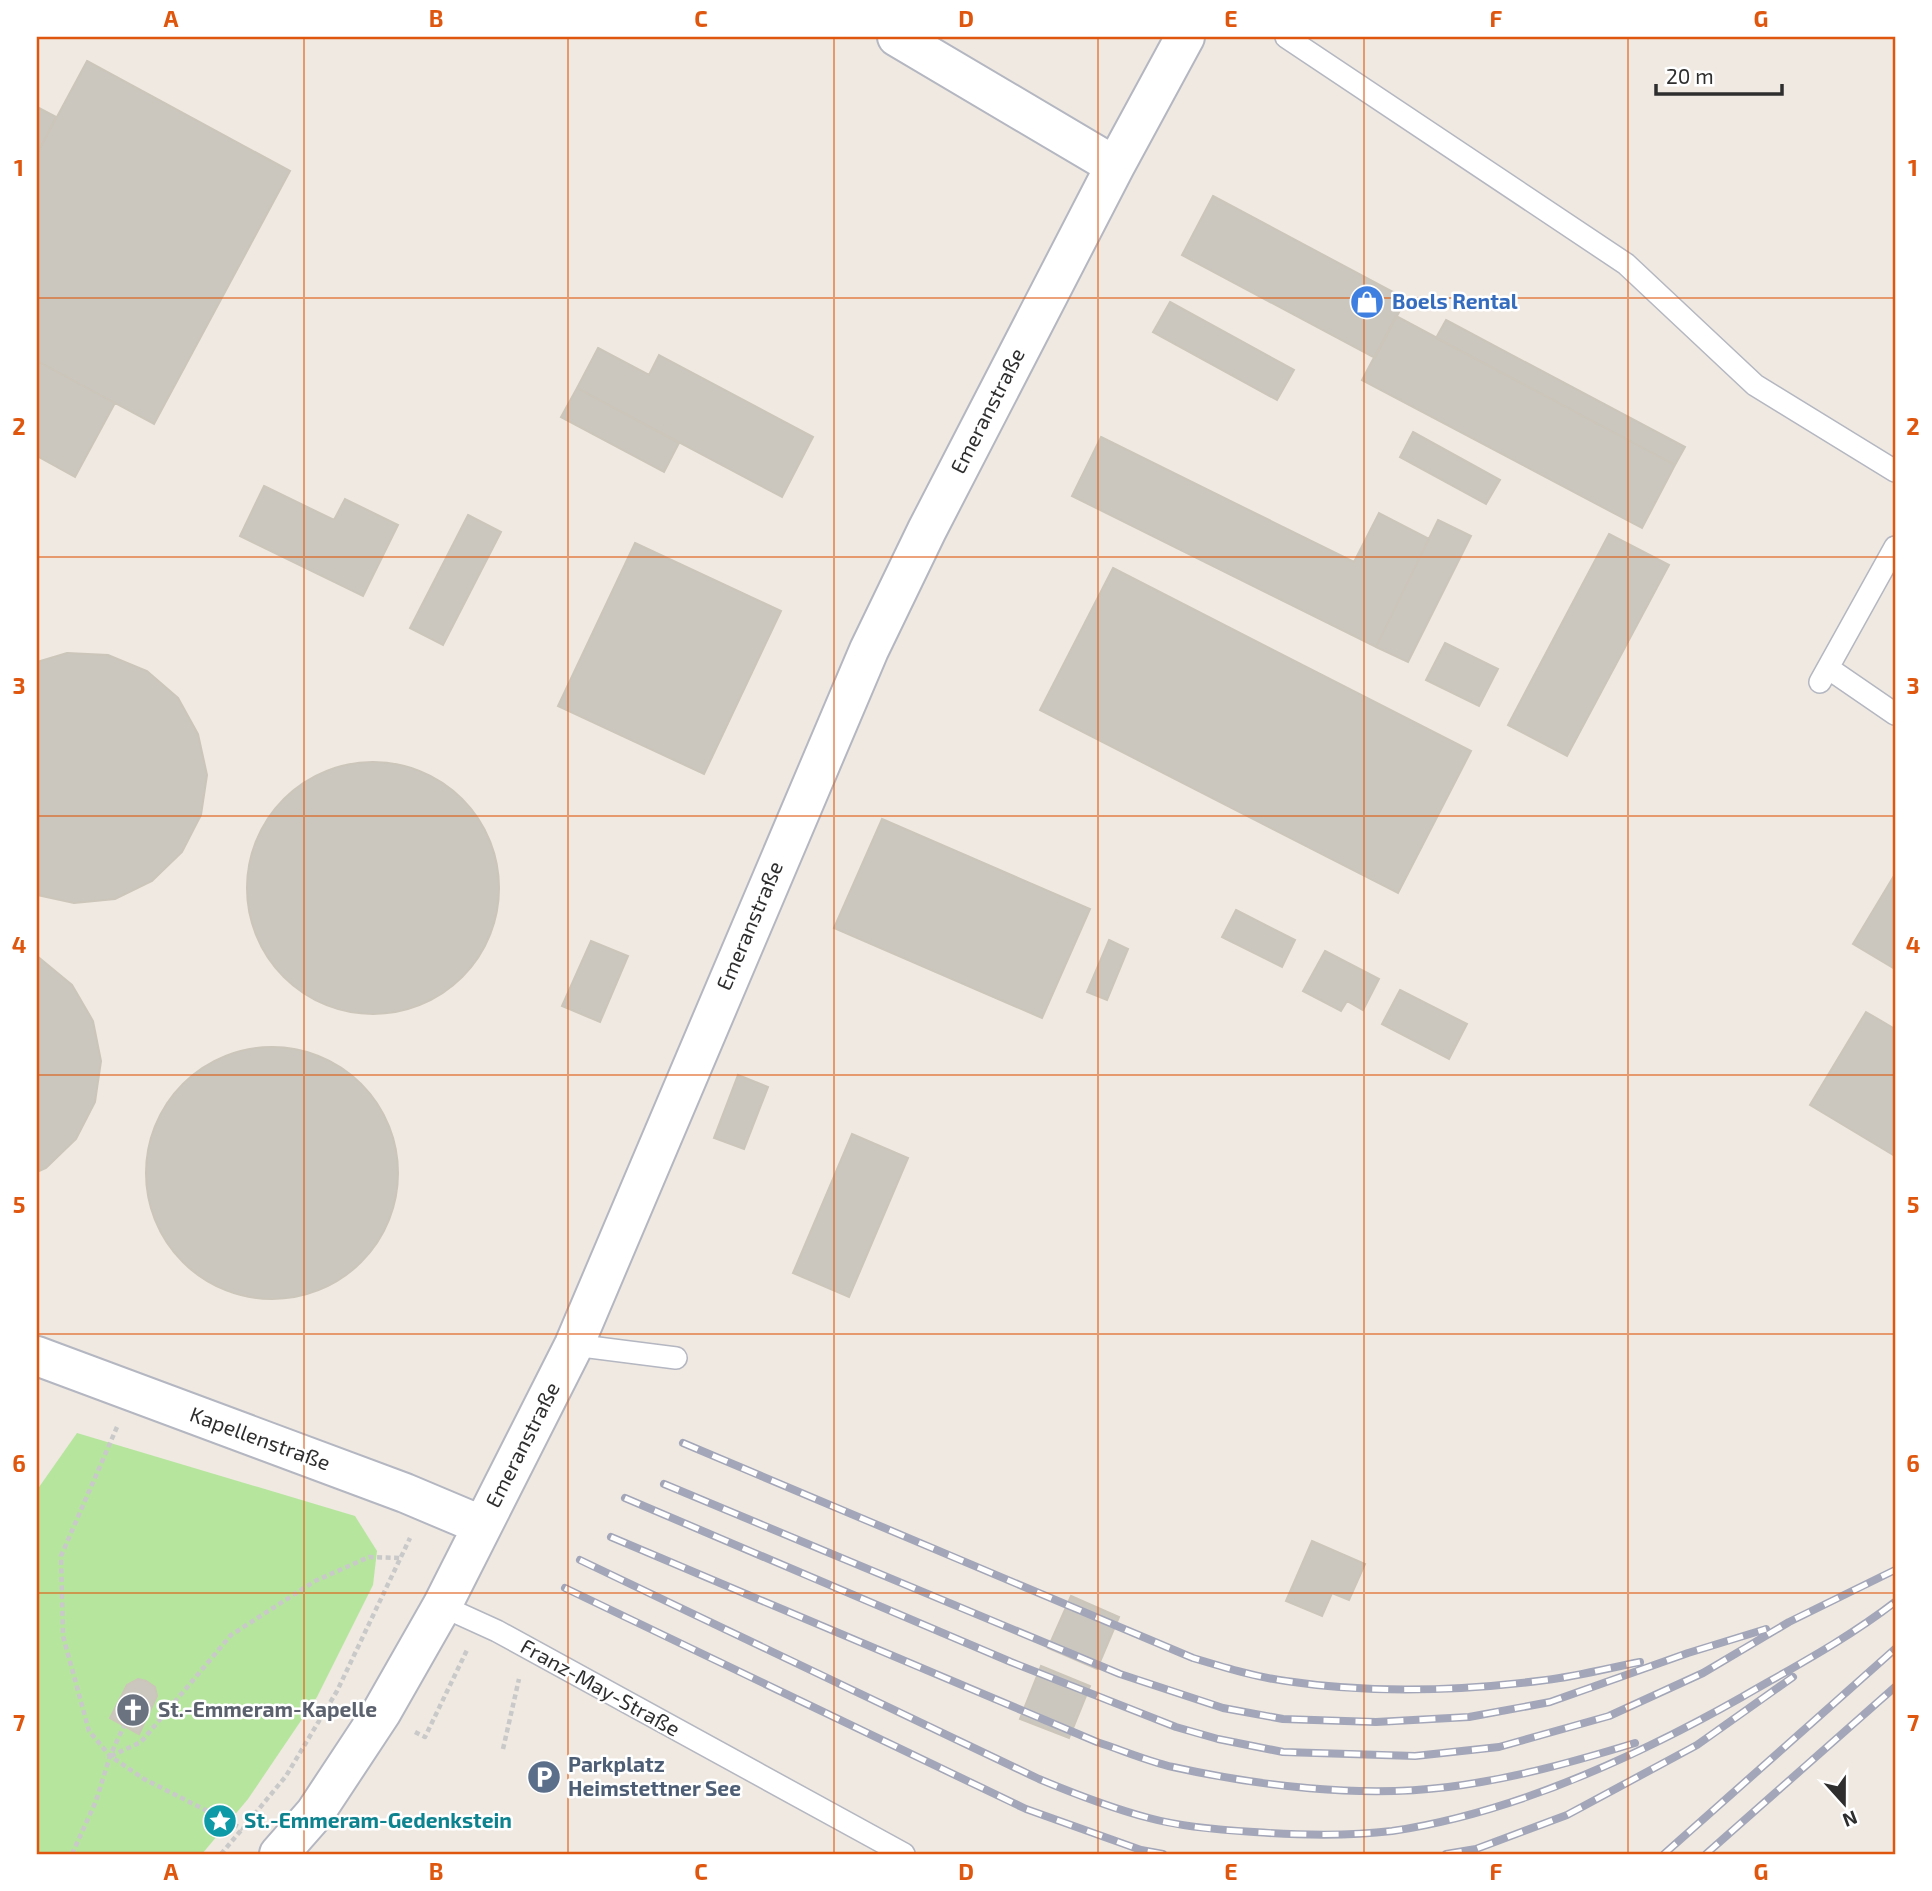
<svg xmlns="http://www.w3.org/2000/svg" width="1932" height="1891" viewBox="0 0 1932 1891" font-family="'Exo 2',sans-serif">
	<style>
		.green { fill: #b6e59e }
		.building { fill: #cbc7bf; stroke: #cbc5ba; stroke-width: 2 }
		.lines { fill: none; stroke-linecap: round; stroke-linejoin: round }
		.lane-casing { stroke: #b4b7c1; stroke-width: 24 }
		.street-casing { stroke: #b4b7c1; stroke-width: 42 }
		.path { stroke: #c9c9c9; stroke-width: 4.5; stroke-dasharray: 5 3.5; stroke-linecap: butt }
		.lane { stroke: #fff; stroke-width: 21 }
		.street { stroke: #fff; stroke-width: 38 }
		.rail-casing { stroke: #a3a6b8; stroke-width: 8 }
		.rail { stroke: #fff; stroke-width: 5; stroke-dasharray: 16; stroke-linecap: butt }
		.grid { fill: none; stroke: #df570e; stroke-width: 2; stroke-opacity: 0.55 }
		.labels { text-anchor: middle; stroke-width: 5; stroke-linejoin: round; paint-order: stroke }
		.shop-label { font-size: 21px; font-weight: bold; fill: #366cbe; stroke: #fff; text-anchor: start }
		.street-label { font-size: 21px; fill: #2e2e2e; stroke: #fff }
		.worship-label { font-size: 21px; font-weight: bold; fill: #5b616d; stroke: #fff; text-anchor: start }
		.service-label { font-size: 21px; font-weight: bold; fill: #4e5e75; stroke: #fff; text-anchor: start }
		.culture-label { font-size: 21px; font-weight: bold; fill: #0d838f; stroke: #fff; text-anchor: start }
		.neatline { fill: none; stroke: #df570e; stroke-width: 2.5 }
		.grid-label { font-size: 23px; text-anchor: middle; font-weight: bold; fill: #df570e }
	</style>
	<rect width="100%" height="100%" fill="#efe9e1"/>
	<path class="green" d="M 77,1433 L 355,1516 L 377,1551 L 373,1585 L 317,1697 L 248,1799 L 202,1854 L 37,1854 L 37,1490 Z"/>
	<path class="building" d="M 87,61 L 290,171 L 154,424 L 37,361 L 37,154 Z
		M 37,107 L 56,117 L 37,154 Z
		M 1213,196 L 1406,299 L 1375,358 L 1182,255 Z
		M 1170,302 L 1294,370 L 1277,400 L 1153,332 Z
		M 1396,316 L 1675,465 L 1642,528 L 1362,380 Z
		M 1446,320 L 1685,447 L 1675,465 L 1436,338 Z
		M 598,348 L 649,375 L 659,355 L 813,437 L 782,497 L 577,388 Z
		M 37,361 L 115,403 L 75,477 L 37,456 Z
		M 577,388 L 679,443 L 664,472 L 561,417 Z
		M 1413,432 L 1500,480 L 1486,504 L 1400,457 Z
		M 1101,437 L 1354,562 L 1379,513 L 1429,539 L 1376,647 L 1072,496 Z
		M 264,486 L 334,520 L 345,499 L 398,525 L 363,596 L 240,536 Z
		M 468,515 L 501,532 L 443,645 L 410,628 Z
		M 1438,520 L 1471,536 L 1408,662 L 1376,647 Z
		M 1609,534 L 1669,565 L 1567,756 L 1508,725 Z
		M 635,543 L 781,611 L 704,774 L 558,706 Z
		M 1113,568 L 1471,751 L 1398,893 L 1040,710 Z
		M 1445,643 L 1498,669 L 1479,706 L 1426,680 Z
		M 67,653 L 108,655 L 147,671 L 178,698 L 198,734 L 207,775 L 201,815 L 182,852 L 152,881 L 115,899 L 74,903 L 37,895 L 37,662 Z
		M247 888a126 126 0 1 1 252 0a126 126 0 1 1-252 0Z
		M 882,819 L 1090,909 L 1042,1018 L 834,928 Z
		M 1895,874 L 1895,969 L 1853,944 Z
		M 1236,910 L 1295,940 L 1282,967 L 1222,937 Z
		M 1109,940 L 1128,949 L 1107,1000 L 1087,992 Z
		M 591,941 L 628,956 L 600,1022 L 562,1006 Z
		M 1325,951 L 1379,979 L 1363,1010 L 1347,1001 L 1341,1011 L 1303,991 Z
		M 37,956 L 72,985 L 93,1021 L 101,1061 L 95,1102 L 76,1139 L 46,1168 L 37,1172 Z
		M 1400,990 L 1467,1024 L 1449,1059 L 1382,1024 Z
		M 1866,1012 L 1895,1029 L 1895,1156 L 1810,1105 Z
		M146 1173a126 126 0 1 1 252 0a126 126 0 1 1-252 0Z
		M 738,1075 L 768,1087 L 744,1149 L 714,1138 Z
		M 852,1134 L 908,1158 L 849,1297 L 793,1273 Z
		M 1312,1541 L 1365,1564 L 1349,1600 L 1332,1593 L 1322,1616 L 1286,1601 Z
		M 1071,1596 L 1119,1617 L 1097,1669 L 1048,1648 Z
		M 1041,1666 L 1090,1686 L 1069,1738 L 1020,1719 Z
		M 138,1679 L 146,1681 L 155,1687 L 157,1696 L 139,1734 L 110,1718 L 127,1685 Z"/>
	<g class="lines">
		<g class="lane-casing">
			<path id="lane" d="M 1286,37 L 1626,264 L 1755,385 L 1895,471
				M 1828,668 L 1895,714
				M 1820,682 L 1895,547
				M 574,1345 L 676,1358
				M 442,1606 L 497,1631 L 904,1854"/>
		</g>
		<g class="street-casing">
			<path id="street" d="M 897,37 L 1115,166
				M 37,1356 L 405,1493 L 481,1525
				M 279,1854 L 315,1813 L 381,1713 L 442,1606 L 574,1345 L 869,650 L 927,530 L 1115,166 L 1185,37"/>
		</g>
		<path class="path" d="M 117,1427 L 61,1556 L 63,1636 L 89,1731 L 110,1756 L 144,1779 L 243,1829
			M 415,1732 L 425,1737 L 467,1650
			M 503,1749 L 519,1679
			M 111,1756 L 141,1742 L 231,1635 L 315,1581 L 369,1557 L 400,1558
			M 249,1821 L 286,1776 L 337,1691 L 410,1538
			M 72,1854 L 96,1801 L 110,1756 L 124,1726
			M 221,1854 L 243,1828"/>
		<use href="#lane" class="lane"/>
		<use href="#street" class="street"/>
		<g class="rail-casing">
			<path id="rail" d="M 683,1443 L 1193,1658 C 1223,1667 1255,1677 1286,1681 C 1372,1694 1460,1691 1546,1680 C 1578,1676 1609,1668 1640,1662
				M 664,1484 L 1120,1674 L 1223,1708 L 1283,1719 L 1376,1722 L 1469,1717 L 1550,1702 L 1688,1653 L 1766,1629
				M 625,1498 L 1011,1662 L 1176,1727 L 1218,1739 L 1283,1752 L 1415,1756 L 1499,1747 L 1609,1716 L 1703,1673 L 1789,1622 L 1895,1570
				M 611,1537 L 1097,1742 C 1122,1750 1147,1761 1173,1767 C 1259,1786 1360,1798 1448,1787 C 1512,1779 1573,1762 1635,1743
				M 580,1560 L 1039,1779 C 1075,1794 1111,1808 1149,1818 C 1182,1827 1219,1830 1254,1832 C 1296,1835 1350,1836 1392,1831 C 1514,1813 1636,1757 1742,1697 C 1794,1667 1847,1639 1895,1602
				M 565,1588 L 1026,1809 L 1141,1850 L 1163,1854
				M 1446,1854 L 1476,1849 L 1567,1815 L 1697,1745 L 1793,1677
				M 1664,1854 L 1895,1649
				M 1706,1854 L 1895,1687"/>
		</g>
		<use href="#rail" class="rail"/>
	</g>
	<path class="grid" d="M 304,37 L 304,1854M 568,37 L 568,1854M 834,37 L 834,1854M 1098,37 L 1098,1854M 1364,37 L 1364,1854M 1628,37 L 1628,1854M 37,298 L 1895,298M 37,557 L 1895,557M 37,816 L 1895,816M 37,1075 L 1895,1075M 37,1334 L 1895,1334M 37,1593 L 1895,1593"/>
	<defs>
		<g id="shop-disc" transform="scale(1.75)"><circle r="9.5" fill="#3f7fe0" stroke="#fff"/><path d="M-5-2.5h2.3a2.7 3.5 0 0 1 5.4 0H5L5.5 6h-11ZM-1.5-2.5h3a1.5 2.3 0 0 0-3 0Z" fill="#fff"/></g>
		<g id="church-disc" transform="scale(1.75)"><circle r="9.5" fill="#6b7280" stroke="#fff"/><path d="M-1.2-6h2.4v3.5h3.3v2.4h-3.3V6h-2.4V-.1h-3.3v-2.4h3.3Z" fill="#fff"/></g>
		<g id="parking-disc" transform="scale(1.75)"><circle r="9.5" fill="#5c6f8a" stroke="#fff"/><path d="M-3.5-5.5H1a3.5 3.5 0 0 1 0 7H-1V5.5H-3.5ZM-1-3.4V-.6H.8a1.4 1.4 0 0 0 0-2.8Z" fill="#fff"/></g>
		<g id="sight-disc" transform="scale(1.75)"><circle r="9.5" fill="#0f9aa8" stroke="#fff"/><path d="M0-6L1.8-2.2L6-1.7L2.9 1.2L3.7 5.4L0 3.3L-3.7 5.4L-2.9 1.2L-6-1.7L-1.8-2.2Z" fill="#fff"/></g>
	</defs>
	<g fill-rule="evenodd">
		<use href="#shop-disc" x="1367" y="302"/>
		<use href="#church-disc" x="133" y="1710"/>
		<use href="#parking-disc" x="544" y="1777"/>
		<use href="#sight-disc" x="220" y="1821"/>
	</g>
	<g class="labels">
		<g class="shop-label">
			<text x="1392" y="309">Boels Rental</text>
		</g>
		<g class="street-label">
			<text transform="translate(988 411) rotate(-63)" y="7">Emeranstraße</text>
			<text transform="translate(750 926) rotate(-67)" y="7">Emeranstraße</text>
			<text transform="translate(260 1439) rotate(20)" y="7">Kapellenstraße</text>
			<text transform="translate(523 1445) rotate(-63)" y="7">Emeranstraße</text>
			<text transform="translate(600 1688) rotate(29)" y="7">Franz-May-Straße</text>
		</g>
		<g class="worship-label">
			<text x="158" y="1717">St.-Emmeram-Kapelle</text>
		</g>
		<g class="service-label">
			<text x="568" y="1772">Parkplatz<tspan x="568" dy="24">Heimstettner See</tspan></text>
		</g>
		<g class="culture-label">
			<text x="244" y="1828">St.-Emmeram-Gedenkstein</text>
		</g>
	</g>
	<rect width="1932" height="1891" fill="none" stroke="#ffffff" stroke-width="77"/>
	<g transform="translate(1844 1803) rotate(159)" stroke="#ffffff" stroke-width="5" paint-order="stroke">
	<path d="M0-5L12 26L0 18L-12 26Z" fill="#2e2e2e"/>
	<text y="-10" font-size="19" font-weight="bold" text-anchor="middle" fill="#2e2e2e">N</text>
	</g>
	<path d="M1656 84v10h126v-10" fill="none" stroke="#2e2e2e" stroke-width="3.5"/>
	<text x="1666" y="84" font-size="21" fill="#2e2e2e" stroke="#ffffff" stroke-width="5" paint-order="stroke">20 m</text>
	<rect x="38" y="38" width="1856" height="1815" class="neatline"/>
	<g class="grid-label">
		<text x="171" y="27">A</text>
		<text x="436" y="27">B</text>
		<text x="701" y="27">C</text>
		<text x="966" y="27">D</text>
		<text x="1231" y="27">E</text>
		<text x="1496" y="27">F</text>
		<text x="1761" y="27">G</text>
		<text x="19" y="176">1</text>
		<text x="1913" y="176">1</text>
		<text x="19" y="435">2</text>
		<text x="1913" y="435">2</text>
		<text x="19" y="694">3</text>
		<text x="1913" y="694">3</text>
		<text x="19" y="953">4</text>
		<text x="1913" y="953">4</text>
		<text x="19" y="1213">5</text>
		<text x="1913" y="1213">5</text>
		<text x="19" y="1472">6</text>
		<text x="1913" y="1472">6</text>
		<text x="19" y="1731">7</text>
		<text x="1913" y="1731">7</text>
		<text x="171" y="1880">A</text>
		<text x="436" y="1880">B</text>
		<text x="701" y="1880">C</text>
		<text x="966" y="1880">D</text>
		<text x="1231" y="1880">E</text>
		<text x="1496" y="1880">F</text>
		<text x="1761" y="1880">G</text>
	</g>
</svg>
